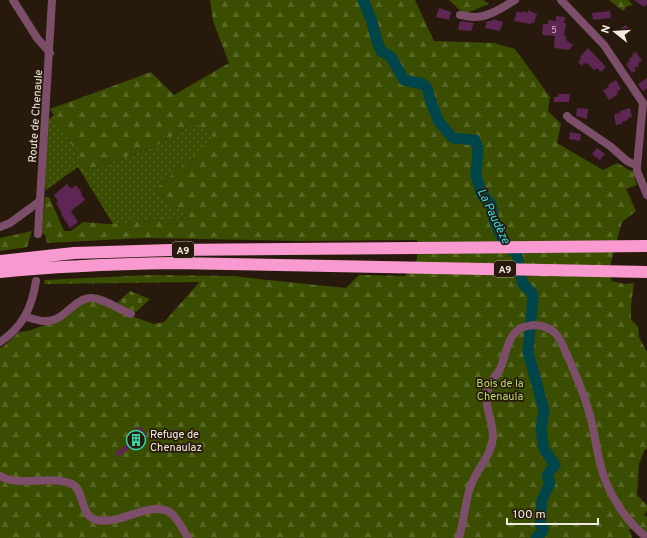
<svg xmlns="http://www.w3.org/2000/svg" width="647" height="538" viewBox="0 0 647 538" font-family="Overpass,sans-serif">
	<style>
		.grass { fill: url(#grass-dots) }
		.forest { fill: url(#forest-firs) }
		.cemetery { fill: url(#cemetery-stones) }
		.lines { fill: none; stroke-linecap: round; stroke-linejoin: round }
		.river { stroke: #00454a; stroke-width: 11 }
		.building { fill: #5e2652 }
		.minor { stroke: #7d4e69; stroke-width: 8 }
		.highway { stroke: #f89ad0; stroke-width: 12 }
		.labels { text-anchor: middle; stroke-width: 3.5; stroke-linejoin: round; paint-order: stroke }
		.number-label { font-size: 9px; fill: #cebabe }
		.shield { fill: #271a0c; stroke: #b6ada2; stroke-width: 1 }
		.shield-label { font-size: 10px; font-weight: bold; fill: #f4ece2 }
		.street-label { font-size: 11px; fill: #f4ece2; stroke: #271a0c }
		.park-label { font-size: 11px; fill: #bbdb76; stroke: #271a0c }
		.poi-label { font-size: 11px; fill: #f4ece2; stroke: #271a0c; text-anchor: start }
		.water-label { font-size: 12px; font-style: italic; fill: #31deeb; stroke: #271a0c }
	</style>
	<defs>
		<pattern id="grass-dots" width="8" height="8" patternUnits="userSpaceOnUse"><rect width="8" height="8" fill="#3b4d00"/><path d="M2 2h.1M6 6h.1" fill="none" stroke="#586725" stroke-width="1.8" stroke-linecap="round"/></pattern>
		<pattern id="forest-firs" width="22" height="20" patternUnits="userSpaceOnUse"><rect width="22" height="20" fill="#3b4d00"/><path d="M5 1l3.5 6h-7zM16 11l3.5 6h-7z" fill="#586725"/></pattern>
		<pattern id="cemetery-stones" width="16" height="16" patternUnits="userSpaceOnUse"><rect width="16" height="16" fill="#3b4d00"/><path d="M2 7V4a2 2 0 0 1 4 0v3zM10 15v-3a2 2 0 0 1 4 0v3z" fill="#586725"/></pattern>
	</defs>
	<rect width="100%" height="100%" fill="#271a0c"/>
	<path class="grass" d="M 54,115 L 87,171 L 156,146 L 195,122 L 216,138 L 154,190 L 189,218 L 113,224 L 78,167 L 46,190 L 45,188 L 48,120 Z"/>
	<path class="forest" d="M 210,0 L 415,0 L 434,41 L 494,43 L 515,49 L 550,97 L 548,111 L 561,124 L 557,143 L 603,170 L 617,163 L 633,172 L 637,185 L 626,189 L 636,211 L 622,222 L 611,262 L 611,281 L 625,284 L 634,283 L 631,305 L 631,319 L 638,327 L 639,337 L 647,352 L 647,449 L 645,449 L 639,464 L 637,495 L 647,505 L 647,511 L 644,515 L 647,517 L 647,533 L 645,531 L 629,529 L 632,538 L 0,538 L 0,348 L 4,346 L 19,332 L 28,331 L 56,321 L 91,299 L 129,315 L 154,324 L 164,322 L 197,285 L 199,282 L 44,284 L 45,280 L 150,275 L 231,276 L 346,288 L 359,275 L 405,276 L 417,259 L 417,240 L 305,241 L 144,238 L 46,243 L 46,236 L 42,233 L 45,197 L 49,197 L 50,199 L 64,231 L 71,231 L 83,222 L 109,224 L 189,218 L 154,190 L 215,138 L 195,122 L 156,146 L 87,171 L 50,109 L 151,72 L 174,95 L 229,63 L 213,21 Z
		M 449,0 L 483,0 L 489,4 L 464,14 Z
		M 609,0 L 628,0 L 633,5 L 627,6 L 623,11 Z
		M 32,231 L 27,247 L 0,251 L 0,238 Z"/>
	<path class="cemetery" d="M 130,291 L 150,299 L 136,312 L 117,303 Z"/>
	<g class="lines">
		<path class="river" d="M 363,0 L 371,19 L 377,41 L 381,51 L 391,57 L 404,80 L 423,84 L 427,88 L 431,102 L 439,122 L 453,138 L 475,140 L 478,149 L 476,176 L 482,195 L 491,204 L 494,221 L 503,240 L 517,255 L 520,273 L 523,284 L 532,293 L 533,298 L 528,352 L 544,410 L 541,430 L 544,449 L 555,465 L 547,475 L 550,483 L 542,500 L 540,524 L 543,527 L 543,531 L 536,538"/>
	</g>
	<path class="building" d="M 634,0 L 647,0 L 647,4 L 644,7 Z
		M 439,8 L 451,12 L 449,20 L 436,17 Z
		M 528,10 L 537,14 L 534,23 L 531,23 L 530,24 L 514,21 L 517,11 L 522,13 L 523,11 L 527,13 Z
		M 610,11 L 611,18 L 593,20 L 592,13 Z
		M 556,16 L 565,17 L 564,23 L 566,23 L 564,36 L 566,36 L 566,40 L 573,45 L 569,50 L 554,48 L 555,36 L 542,35 L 543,24 L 548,24 L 548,20 L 556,21 Z
		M 493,19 L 503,22 L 500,31 L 485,28 L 487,21 L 492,21 Z
		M 460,21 L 474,23 L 471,31 L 458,30 Z
		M 626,25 L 631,32 L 623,37 L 619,30 Z
		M 588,48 L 606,67 L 601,72 L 597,68 L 594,70 L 587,63 L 586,64 L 584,63 L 582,66 L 578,62 L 581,58 L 580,57 Z
		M 636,52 L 642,61 L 638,63 L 639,66 L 634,68 L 636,71 L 632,73 L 626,64 L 630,61 L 629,59 L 633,56 L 632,54 Z
		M 647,78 L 647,88 L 643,91 L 638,84 Z
		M 616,80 L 621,89 L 617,92 L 618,94 L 609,100 L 603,90 L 609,87 L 608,85 Z
		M 558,94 L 570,94 L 569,102 L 554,102 L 554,97 L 558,97 Z
		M 577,108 L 588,109 L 587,119 L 576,116 Z
		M 630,108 L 632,117 L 628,118 L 628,120 L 622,122 L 622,124 L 616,125 L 614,114 L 620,113 L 620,111 Z
		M 570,132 L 581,134 L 580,141 L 569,139 Z
		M 597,148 L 605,154 L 600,160 L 592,154 Z
		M 67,184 L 71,189 L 76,185 L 82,193 L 81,194 L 85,200 L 71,211 L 78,222 L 70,228 L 61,214 L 62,213 L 56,203 L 58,201 L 54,195 Z
		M 140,426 L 147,435 L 137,442 L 131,433 Z
		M 134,439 L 137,443 L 118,457 L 115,453 Z"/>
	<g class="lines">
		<path class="minor" d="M 13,0 L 37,38 L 50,53
			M 561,0 L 604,45 L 643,103
			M 460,15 C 464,15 469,17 473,17 C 488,18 503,7 515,0
			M 643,103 L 637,166 L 637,171 L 647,195
			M 567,116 L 570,119 L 610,146 L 627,161 L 637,166
			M 0,227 L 10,223 L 40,201
			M 38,234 L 52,0
			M 26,317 C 32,318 40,322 47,321 C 64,321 74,299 90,298 C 101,297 120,310 131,314
			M 0,342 C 23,327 32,307 36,281
			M 0,476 C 4,478 8,480 12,480 C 31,484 54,476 72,484 C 85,490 79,516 97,520 C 106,522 113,520 121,518 C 135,514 154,505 168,511 C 176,515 184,531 188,538
			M 459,538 C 464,520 465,502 471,485 C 477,469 491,456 493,438 C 494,418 480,405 491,382 C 494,377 499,372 501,367 C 506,354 507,338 519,329 C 524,326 529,326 534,325 C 542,325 550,328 556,334 C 561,340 564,348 567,355 C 576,375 584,394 590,415 C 596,437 597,461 606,482 C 615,504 629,523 647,538"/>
		<path class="highway" d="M 0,261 L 74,253 L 170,250 L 647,246
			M 0,272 C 58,266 115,264 173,263 L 647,272"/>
	</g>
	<defs>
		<g id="building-ring" transform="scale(1)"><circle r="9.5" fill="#271a0c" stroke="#37d4a6" stroke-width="1.5"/><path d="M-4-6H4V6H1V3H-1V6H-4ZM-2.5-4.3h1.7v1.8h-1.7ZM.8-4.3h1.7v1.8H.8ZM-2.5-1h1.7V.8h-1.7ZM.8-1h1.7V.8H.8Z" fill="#37d4a6"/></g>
	</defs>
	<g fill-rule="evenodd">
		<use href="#building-ring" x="136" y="440"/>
	</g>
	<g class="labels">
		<g class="number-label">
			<text x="554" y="33">5</text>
		</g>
		<g class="shield">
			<rect x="172" y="242" width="22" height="16" rx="3"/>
			<rect x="494" y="261" width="22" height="16" rx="3"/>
		</g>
		<g class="shield-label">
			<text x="183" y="254">A9</text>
			<text x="505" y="273">A9</text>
		</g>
		<g class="street-label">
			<text transform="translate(35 116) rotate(-86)" y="4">Route de Chenaule</text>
		</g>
		<g class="park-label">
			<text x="500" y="387">Bois de la<tspan x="500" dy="13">Chenaula</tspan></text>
		</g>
		<g class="poi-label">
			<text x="150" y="438">Refuge de<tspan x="150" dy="13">Chenaulaz</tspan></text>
		</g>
		<g class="water-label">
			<text transform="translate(494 216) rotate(64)" y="4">La Paudèze</text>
		</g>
	</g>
	<g transform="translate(615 32) rotate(287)" stroke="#271a0c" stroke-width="3" paint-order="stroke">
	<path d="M0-3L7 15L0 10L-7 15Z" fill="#f4ece2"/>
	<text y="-6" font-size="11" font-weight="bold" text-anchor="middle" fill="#f4ece2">N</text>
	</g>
	<path d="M507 518v6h91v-6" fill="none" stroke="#f4ece2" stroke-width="2"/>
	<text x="513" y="518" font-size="12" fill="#f4ece2" stroke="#271a0c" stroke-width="3" paint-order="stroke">100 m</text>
</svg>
